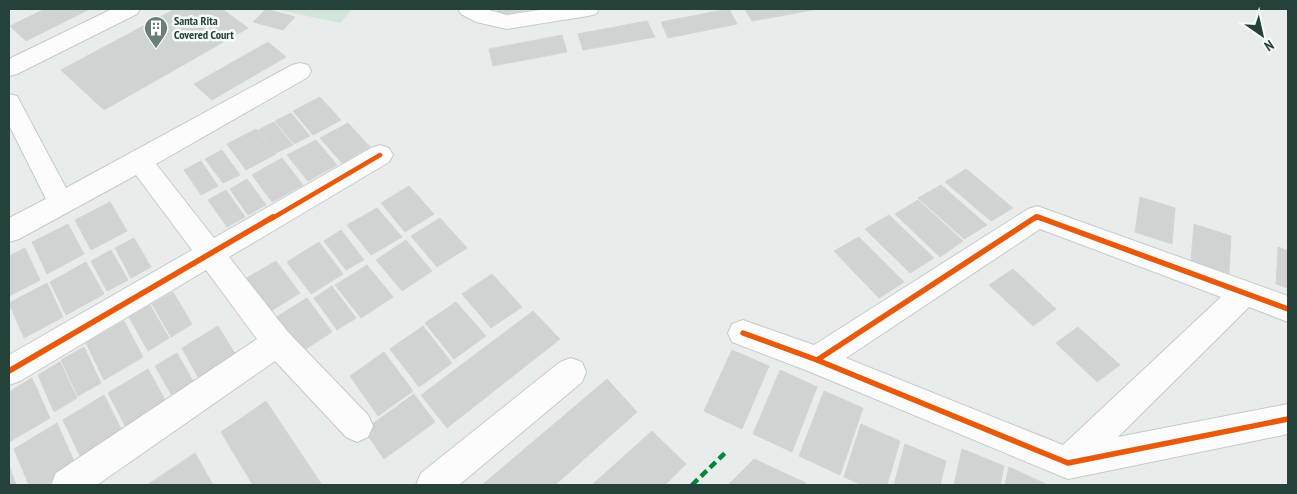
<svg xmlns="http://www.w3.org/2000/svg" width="1297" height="494" viewBox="0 0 1297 494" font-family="'PT Sans Narrow',sans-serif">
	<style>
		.green { fill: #d1e6d8 }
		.building { fill: #cfd4d2; stroke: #d1d6d4 }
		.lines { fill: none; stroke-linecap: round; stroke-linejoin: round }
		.minor-casing { stroke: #c5cac8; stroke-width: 2 }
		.minor { fill: #fcfcfc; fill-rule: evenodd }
		.quiet { stroke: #00873e; stroke-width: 4.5; stroke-dasharray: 8 4.5; stroke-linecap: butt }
		.cycleway-far1-casing { stroke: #f7fbf9; stroke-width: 7 }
		.cycleway-casing { stroke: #f7fbf9; stroke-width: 9 }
		.cycleway-far1 { stroke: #e8590c; stroke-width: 4.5 }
		.cycleway { stroke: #e8590c; stroke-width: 5.5 }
		.labels { text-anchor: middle; stroke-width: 5; stroke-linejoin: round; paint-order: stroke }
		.far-poi-label { font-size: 12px; font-weight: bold; fill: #24423a; stroke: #f7fbf9; text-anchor: start }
	</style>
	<rect width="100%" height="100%" fill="#e8edeb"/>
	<path class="green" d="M 275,9 L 352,9 L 340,23 Z"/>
	<path class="building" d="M 45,9 L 90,9 L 26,41 L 10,26 Z
		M 175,9 L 222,9 L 248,28 L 104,110 L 61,70 Z
		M 266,9 L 295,17 L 283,30 L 253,22 Z
		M 497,9 L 532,9 L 499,15 Z
		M 729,9 L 737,24 L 668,38 L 661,22 Z
		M 745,9 L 818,9 L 752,21 Z
		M 647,21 L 655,37 L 583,50 L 578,34 Z
		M 562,35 L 567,52 L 493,66 L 489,49 Z
		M 268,42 L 286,57 L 212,100 L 194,84 Z
		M 320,97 L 341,120 L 313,135 L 293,111 Z
		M 291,113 L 310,136 L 294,144 L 275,121 Z
		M 274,122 L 293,145 L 276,153 L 258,130 Z
		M 348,123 L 370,147 L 342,163 L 320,138 Z
		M 256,129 L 276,154 L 246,170 L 227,144 Z
		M 316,140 L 337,165 L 308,181 L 287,155 Z
		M 222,150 L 240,175 L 223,183 L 205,159 Z
		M 282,158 L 303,185 L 272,202 L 252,175 Z
		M 201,161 L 218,186 L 201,195 L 184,170 Z
		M 966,169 L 1013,208 L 991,221 L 945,182 Z
		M 247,179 L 266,205 L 248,215 L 230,189 Z
		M 941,185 L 987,225 L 964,239 L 918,198 Z
		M 409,186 L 434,214 L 405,232 L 381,203 Z
		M 226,190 L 245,217 L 227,227 L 208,200 Z
		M 1140,197 L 1175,208 L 1172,244 L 1135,232 Z
		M 918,200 L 963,241 L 940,257 L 895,214 Z
		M 110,202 L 127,231 L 91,250 L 75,220 Z
		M 377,208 L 402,237 L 371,255 L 347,225 Z
		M 889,215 L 934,258 L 910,273 L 865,229 Z
		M 440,218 L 467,248 L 437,267 L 411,236 Z
		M 68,224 L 84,254 L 47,274 L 32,242 Z
		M 1194,224 L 1231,236 L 1229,273 L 1191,261 Z
		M 341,230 L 364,260 L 346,270 L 324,241 Z
		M 859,237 L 904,282 L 879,298 L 834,251 Z
		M 134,238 L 151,267 L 131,278 L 115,248 Z
		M 406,240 L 432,271 L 402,291 L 376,260 Z
		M 319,242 L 343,274 L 311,294 L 287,262 Z
		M 1278,247 L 1288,251 L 1288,288 L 1276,284 Z
		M 25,248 L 40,280 L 9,296 L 9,256 Z
		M 111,250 L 128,280 L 107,291 L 91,261 Z
		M 276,261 L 300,293 L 266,314 L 243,280 Z
		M 86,262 L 104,294 L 66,315 L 50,282 Z
		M 367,265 L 393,297 L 361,318 L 335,285 Z
		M 1013,269 L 1056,309 L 1033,326 L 989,285 Z
		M 492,274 L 522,307 L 491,328 L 462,294 Z
		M 47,283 L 63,317 L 24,338 L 9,303 Z
		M 332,286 L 356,318 L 337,330 L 314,298 Z
		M 173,292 L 192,324 L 171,337 L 152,304 Z
		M 307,298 L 332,332 L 298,354 L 273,319 Z
		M 456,302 L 486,336 L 454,359 L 425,323 Z
		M 150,305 L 169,338 L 148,351 L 129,317 Z
		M 533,311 L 560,339 L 447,428 L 421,395 Z
		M 124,321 L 143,357 L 104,380 L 86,343 Z
		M 218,326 L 241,363 L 203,386 L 182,348 Z
		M 423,326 L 452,363 L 419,387 L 390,349 Z
		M 1078,327 L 1120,365 L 1097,382 L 1056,343 Z
		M 84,347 L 101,383 L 78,396 L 61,360 Z
		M 732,350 L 769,366 L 742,429 L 704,411 Z
		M 384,352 L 413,391 L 378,416 L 350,376 Z
		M 177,353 L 198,390 L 176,403 L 155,366 Z
		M 60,362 L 77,398 L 54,412 L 38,375 Z
		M 148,369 L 169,407 L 129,433 L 108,393 Z
		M 780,370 L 817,387 L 792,452 L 753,434 Z
		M 32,378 L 50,418 L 9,442 L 9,392 Z
		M 607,379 L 637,412 L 555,485 L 482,485 Z
		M 824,391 L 863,408 L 840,475 L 799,456 Z
		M 414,394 L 435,422 L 384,459 L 364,430 Z
		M 104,395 L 124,435 L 83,462 L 63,420 Z
		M 266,401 L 322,485 L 253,485 L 221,432 Z
		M 57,423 L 76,466 L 46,485 L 29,485 L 14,449 Z
		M 861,424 L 900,441 L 887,485 L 862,485 L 844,477 Z
		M 652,431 L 686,464 L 665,485 L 592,485 Z
		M 905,444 L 946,461 L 940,485 L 894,485 Z
		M 962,449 L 1004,466 L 1000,485 L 954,485 Z
		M 195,453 L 213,485 L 147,485 Z
		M 754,459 L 806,483 L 804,485 L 728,485 Z
		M 9,465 L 16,485 L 9,485 Z
		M 1009,467 L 1048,485 L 1005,485 Z"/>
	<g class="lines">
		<g class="minor-casing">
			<path id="minor" d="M 112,9 L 140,9 L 137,14 L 17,74 L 9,76 L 9,59 Z
				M 458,9 L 485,9 L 507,15 L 546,9 L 599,9 L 596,14 L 588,16 L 507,29 L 476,22 L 461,14 Z
				M 300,63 L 308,65 L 311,71 L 308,77 L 156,164 L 214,238 L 371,148 L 380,145 L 389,148 L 393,155 L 389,162 L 229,257 L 288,332 L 368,415 L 373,426 L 368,437 L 357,442 L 346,437 L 275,361 L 97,485 L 51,485 L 56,473 L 257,339 L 206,270 L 20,381 L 9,385 L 9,355 L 192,250 L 136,175 L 19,239 L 9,242 L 9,218 L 46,199 L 9,125 L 9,94 L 17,96 L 66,188 L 292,65 Z
				M 1037,206 L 1288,296 L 1288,322 L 1249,307 L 1118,437 L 1288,404 L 1288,434 L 1068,479 L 808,371 L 732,342 L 728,333 L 732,324 L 743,320 L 814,345 L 1028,209 ZM 1040,229 L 1221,297 L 1063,445 L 846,358 Z
				M 571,358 L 582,362 L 586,372 L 582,382 L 459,485 L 416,485 L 421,473 L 560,362 Z"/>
		</g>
		<use href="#minor" class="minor"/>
		<path class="quiet" d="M 692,485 L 726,452"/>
		<g class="cycleway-far1-casing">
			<path id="cycleway-far1" d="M 271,219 L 380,155
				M 1034,219 L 1037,217 L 1042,219"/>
		</g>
		<g class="cycleway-casing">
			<path id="cycleway" d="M 1038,217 L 1288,309
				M 743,333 L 817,360 L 1068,463 L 1288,419
				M 817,360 L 1036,217
				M 9,371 L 273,217"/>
		</g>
		<use href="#cycleway-far1" class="cycleway-far1"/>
		<use href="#cycleway" class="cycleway"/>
	</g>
	<defs>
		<g id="building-pin" transform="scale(1.25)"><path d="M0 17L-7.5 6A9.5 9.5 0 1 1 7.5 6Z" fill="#697e78" stroke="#f7fbf9"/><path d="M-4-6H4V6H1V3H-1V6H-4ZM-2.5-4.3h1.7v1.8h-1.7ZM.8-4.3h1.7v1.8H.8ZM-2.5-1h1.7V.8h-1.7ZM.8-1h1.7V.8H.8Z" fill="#fff"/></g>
	</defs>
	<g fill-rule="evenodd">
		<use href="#building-pin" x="156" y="28"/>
	</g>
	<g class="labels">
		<g class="far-poi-label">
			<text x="174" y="25">Santa Rita<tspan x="174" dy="14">Covered Court</tspan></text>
		</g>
	</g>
	<rect width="1297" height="494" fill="none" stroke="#24423a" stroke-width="20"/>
	<g transform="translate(1262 35) rotate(146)" stroke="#f7fbf9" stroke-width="4" paint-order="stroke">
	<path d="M0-4L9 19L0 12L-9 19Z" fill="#24423a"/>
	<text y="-8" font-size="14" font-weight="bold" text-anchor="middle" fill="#24423a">N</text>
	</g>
</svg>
